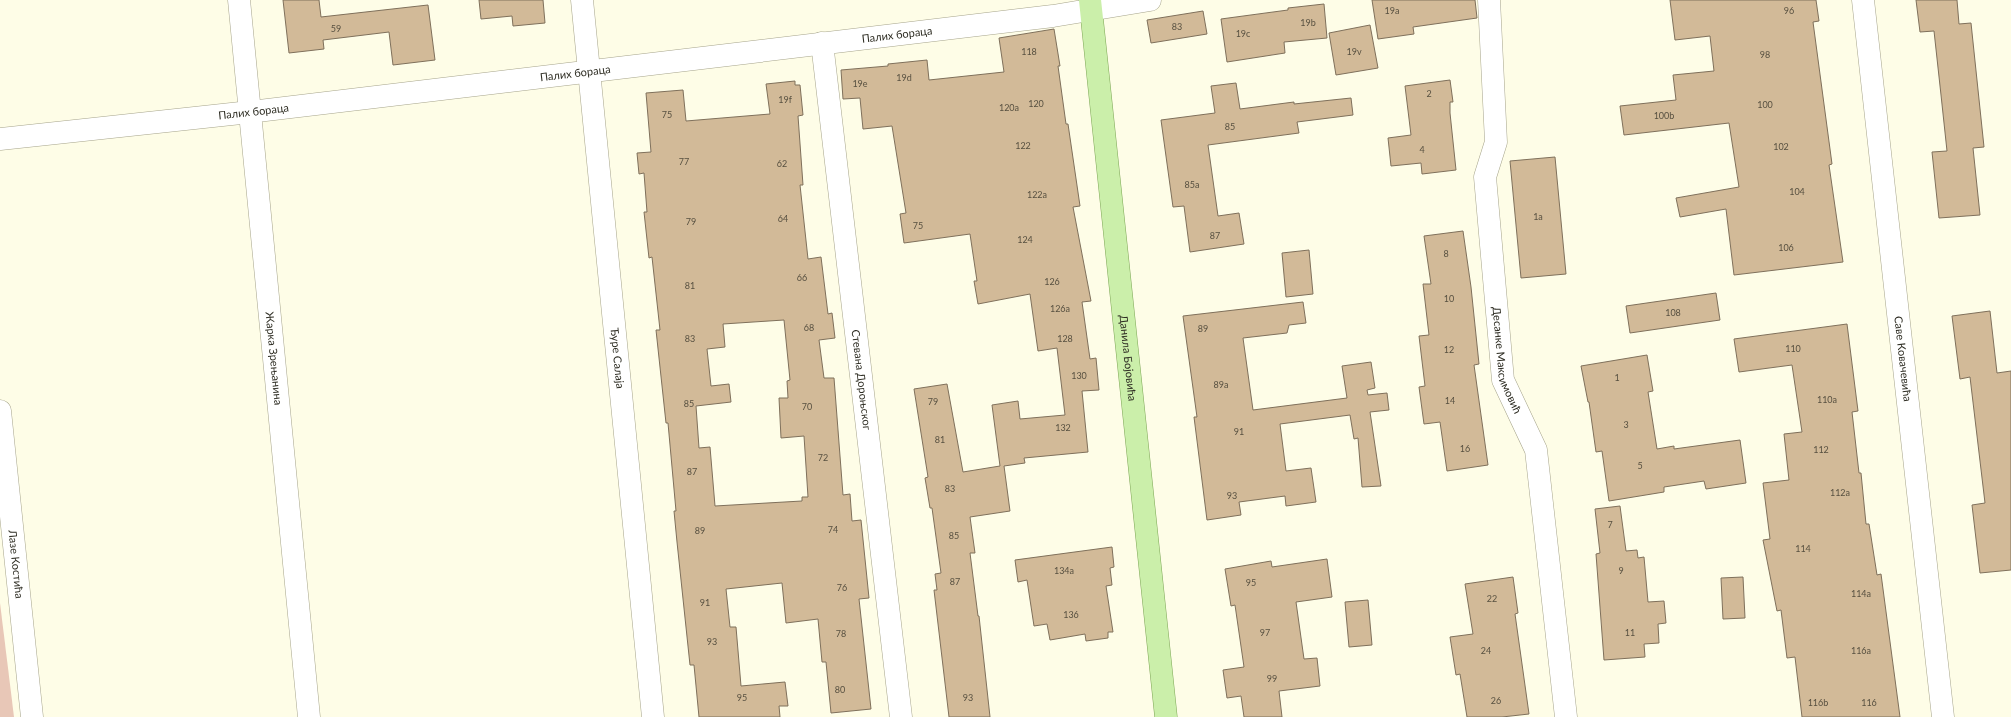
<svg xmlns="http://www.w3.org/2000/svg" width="2011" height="717" viewBox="0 0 2011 717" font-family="Lato,sans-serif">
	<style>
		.green { fill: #e8c7b7 }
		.building { fill: #d2ba98; stroke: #7f705b; fill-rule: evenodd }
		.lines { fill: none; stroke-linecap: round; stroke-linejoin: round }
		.minor-casing { stroke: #a6a48b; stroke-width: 23 }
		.primary-casing { stroke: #7da556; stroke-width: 23 }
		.minor { stroke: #fff; stroke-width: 22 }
		.primary { stroke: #cbefaa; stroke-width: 22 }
		.labels { text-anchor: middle; stroke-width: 3.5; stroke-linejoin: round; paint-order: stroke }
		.number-label { font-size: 9px; fill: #575040 }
		.street-label { font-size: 11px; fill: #2e2d23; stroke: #fefde7 }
	</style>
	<rect width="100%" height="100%" fill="#fefde7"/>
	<path class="green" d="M 0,603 L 14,717 L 0,717 Z"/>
	<path class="building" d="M 283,0 L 319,0 L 321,17 L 428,5 L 435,60 L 393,65 L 389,32 L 323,40 L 324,49 L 289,53 Z
		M 479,0 L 543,0 L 545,23 L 513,26 L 512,16 L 481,19 Z
		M 1372,0 L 1475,0 L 1477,18 L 1413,27 L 1414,34 L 1378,39 Z
		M 1670,0 L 1816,0 L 1819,21 L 1813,22 L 1832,164 L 1829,165 L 1843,262 L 1734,275 L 1726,209 L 1680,217 L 1676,198 L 1739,187 L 1729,123 L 1624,135 L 1620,106 L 1676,100 L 1673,75 L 1714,71 L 1710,36 L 1675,40 Z
		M 1916,0 L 1957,0 L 1959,24 L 1971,23 L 1984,147 L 1973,148 L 1980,215 L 1939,218 L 1932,152 L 1947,151 L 1941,95 L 1934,31 L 1920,32 Z
		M 1324,4 L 1327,38 L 1284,42 L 1285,53 L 1227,62 L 1221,19 L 1288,10 L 1288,8 Z
		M 1203,11 L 1207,34 L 1151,43 L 1147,20 Z
		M 1370,25 L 1378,68 L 1336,75 L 1329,33 Z
		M 1054,29 L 1060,66 L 1058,66 L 1066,124 L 1068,124 L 1080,206 L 1073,207 L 1091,301 L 1082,302 L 1090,359 L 1096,358 L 1099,390 L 1082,391 L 1088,452 L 1024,458 L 1025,463 L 1004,466 L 1010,511 L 970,517 L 975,553 L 970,553 L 978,616 L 979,616 L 990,717 L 949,717 L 934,590 L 937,590 L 935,574 L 941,573 L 932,508 L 930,508 L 925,478 L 928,477 L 914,389 L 947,384 L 963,472 L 1000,466 L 992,405 L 1018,401 L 1020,419 L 1065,415 L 1057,348 L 1038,351 L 1030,294 L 978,304 L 974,281 L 977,281 L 970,234 L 904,243 L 900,214 L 906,213 L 892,126 L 863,129 L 860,98 L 843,99 L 841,70 L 888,66 L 888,64 L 927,60 L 929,80 L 1004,72 L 999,38 Z
		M 1450,80 L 1453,102 L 1450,102 L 1450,113 L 1456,170 L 1422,174 L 1421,163 L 1391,166 L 1388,138 L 1411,135 L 1405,86 Z
		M 795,81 L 795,85 L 800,85 L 803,115 L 798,116 L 803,185 L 800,185 L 808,259 L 821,257 L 828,314 L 832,313 L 835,338 L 819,340 L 824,378 L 834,378 L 843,495 L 850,494 L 852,521 L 861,520 L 869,598 L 859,599 L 871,709 L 831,713 L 826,662 L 822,662 L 818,619 L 786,623 L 782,583 L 726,589 L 730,627 L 736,627 L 741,686 L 785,682 L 788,706 L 779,706 L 780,717 L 699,717 L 694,665 L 690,665 L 677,542 L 674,511 L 676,511 L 668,423 L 666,423 L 656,330 L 660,330 L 652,257 L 649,258 L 644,212 L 647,212 L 644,173 L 639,174 L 637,153 L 651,152 L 646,93 L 683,90 L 686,121 L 770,114 L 766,84 ZM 784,320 L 790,380 L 787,381 L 788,398 L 779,398 L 781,438 L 804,436 L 808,497 L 802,497 L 802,501 L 715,506 L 710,447 L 699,448 L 696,406 L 731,402 L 729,384 L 711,386 L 707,349 L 725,347 L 723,324 Z
		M 1236,83 L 1240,109 L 1294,102 L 1294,104 L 1351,98 L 1353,115 L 1297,122 L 1299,133 L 1208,145 L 1218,216 L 1239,213 L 1244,244 L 1190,252 L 1184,206 L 1173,207 L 1161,120 L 1215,113 L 1211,86 Z
		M 1555,157 L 1566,274 L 1521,278 L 1510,161 Z
		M 1463,231 L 1471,287 L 1479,364 L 1474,365 L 1488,465 L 1447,471 L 1440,422 L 1424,424 L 1419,387 L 1425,386 L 1419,336 L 1429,335 L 1423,284 L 1431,284 L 1424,236 Z
		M 1309,250 L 1313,294 L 1286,297 L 1282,253 Z
		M 1716,293 L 1720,320 L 1630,333 L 1626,306 Z
		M 1303,302 L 1306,323 L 1289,325 L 1287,333 L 1243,338 L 1253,410 L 1347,398 L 1342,366 L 1371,362 L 1375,388 L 1367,390 L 1368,395 L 1387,393 L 1389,410 L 1370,412 L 1381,486 L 1362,487 L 1358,438 L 1354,439 L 1350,415 L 1280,424 L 1286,471 L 1311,468 L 1316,502 L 1286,506 L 1285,496 L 1239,502 L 1241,515 L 1207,520 L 1194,417 L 1197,417 L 1183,316 Z
		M 1990,311 L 1997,373 L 2011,371 L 2011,570 L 1980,573 L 1972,505 L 1985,503 L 1970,377 L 1960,379 L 1952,316 Z
		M 1847,324 L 1858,411 L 1852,412 L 1859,473 L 1861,473 L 1866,524 L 1869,524 L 1877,575 L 1881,574 L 1900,717 L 1802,717 L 1795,657 L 1787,658 L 1781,610 L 1777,611 L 1763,540 L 1770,539 L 1763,483 L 1789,480 L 1784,434 L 1802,432 L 1792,365 L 1739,372 L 1734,339 Z
		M 1647,355 L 1653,391 L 1648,392 L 1657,449 L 1674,446 L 1674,449 L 1740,440 L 1746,483 L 1706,489 L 1704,481 L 1664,487 L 1664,492 L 1609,501 L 1602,451 L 1596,452 L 1589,402 L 1588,402 L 1581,366 Z
		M 1620,506 L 1626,551 L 1637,550 L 1638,558 L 1644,557 L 1648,602 L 1664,601 L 1666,623 L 1658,624 L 1659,643 L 1644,644 L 1645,657 L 1604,660 L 1596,554 L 1600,553 L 1595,509 Z
		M 1112,547 L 1114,567 L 1110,568 L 1112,585 L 1106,586 L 1113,632 L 1108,632 L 1108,638 L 1086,641 L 1085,634 L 1050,640 L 1047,624 L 1034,626 L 1027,580 L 1018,582 L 1015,560 Z
		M 1327,559 L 1332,597 L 1296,602 L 1304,659 L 1317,658 L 1320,686 L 1279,691 L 1282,717 L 1244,717 L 1241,696 L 1227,698 L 1223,670 L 1244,667 L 1235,605 L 1231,606 L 1225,569 L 1271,561 L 1272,567 Z
		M 1513,577 L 1518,613 L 1515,614 L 1529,714 L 1502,717 L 1467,717 L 1460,674 L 1456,675 L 1450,637 L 1473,634 L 1465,584 Z
		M 1743,577 L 1745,618 L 1723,619 L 1721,578 Z
		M 1368,600 L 1372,645 L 1349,647 L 1345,602 Z"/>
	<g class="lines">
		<g class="minor-casing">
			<g id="minor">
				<path id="s1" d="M 239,0 L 309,717"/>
				<path id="s2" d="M 582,0 L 653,717"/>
				<path id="s3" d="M 1489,0 L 1496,142 L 1485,177 L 1503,380 L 1536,450 L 1566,717"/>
				<path id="s4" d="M 1863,0 L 1943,717"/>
				<path id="s5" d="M 822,43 L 901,717"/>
				<path id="s6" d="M 0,139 L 250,112 L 1053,16 L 1150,0"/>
				<path id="s7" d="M 0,411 L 32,717"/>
			</g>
		</g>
		<g class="primary-casing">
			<g id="primary">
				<path id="s8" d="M 1090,0 L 1166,717"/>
			</g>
		</g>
		<use href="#minor" class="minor"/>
		<use href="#primary" class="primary"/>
	</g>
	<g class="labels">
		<g class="number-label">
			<text x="1392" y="14">19a</text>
			<text x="1789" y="14">96</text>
			<text x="1308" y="26">19b</text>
			<text x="1177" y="30">83</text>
			<text x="336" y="32">59</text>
			<text x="1243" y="37">19c</text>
			<text x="1029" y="55">118</text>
			<text x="1354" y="55">19v</text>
			<text x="1765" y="58">98</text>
			<text x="904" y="81">19d</text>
			<text x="860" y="87">19e</text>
			<text x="1429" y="97">2</text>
			<text x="785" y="103">19f</text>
			<text x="1036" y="107">120</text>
			<text x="1765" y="108">100</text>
			<text x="1009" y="111">120a</text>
			<text x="667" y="118">75</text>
			<text x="1664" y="119">100b</text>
			<text x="1230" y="130">85</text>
			<text x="1023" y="149">122</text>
			<text x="1781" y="150">102</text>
			<text x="1422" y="153">4</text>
			<text x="684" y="165">77</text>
			<text x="782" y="167">62</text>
			<text x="1192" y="188">85a</text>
			<text x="1797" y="195">104</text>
			<text x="1037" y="198">122a</text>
			<text x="1538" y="220">1a</text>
			<text x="783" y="222">64</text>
			<text x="691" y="225">79</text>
			<text x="918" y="229">75</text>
			<text x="1215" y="239">87</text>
			<text x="1025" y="243">124</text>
			<text x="1786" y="251">106</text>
			<text x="1446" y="257">8</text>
			<text x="802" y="281">66</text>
			<text x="1052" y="285">126</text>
			<text x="690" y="289">81</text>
			<text x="1449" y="302">10</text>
			<text x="1060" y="312">126a</text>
			<text x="1673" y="316">108</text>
			<text x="809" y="331">68</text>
			<text x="1203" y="332">89</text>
			<text x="690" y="342">83</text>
			<text x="1065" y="342">128</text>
			<text x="1793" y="352">110</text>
			<text x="1449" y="353">12</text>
			<text x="1079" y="379">130</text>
			<text x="1617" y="381">1</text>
			<text x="1221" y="388">89a</text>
			<text x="1827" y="403">110a</text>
			<text x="1450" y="404">14</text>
			<text x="933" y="405">79</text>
			<text x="689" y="407">85</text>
			<text x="807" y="410">70</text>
			<text x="1626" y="428">3</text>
			<text x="1063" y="431">132</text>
			<text x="1239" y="435">91</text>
			<text x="940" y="443">81</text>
			<text x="1465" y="452">16</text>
			<text x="1821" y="453">112</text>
			<text x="823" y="461">72</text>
			<text x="1640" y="469">5</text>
			<text x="692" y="475">87</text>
			<text x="950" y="492">83</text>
			<text x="1840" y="496">112a</text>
			<text x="1232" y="499">93</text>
			<text x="1610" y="528">7</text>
			<text x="833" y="533">74</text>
			<text x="700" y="534">89</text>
			<text x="954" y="539">85</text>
			<text x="1803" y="552">114</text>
			<text x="1064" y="574">134a</text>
			<text x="1621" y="574">9</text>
			<text x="955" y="585">87</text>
			<text x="1251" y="586">95</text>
			<text x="842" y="591">76</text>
			<text x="1861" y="597">114a</text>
			<text x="1492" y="602">22</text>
			<text x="705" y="606">91</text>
			<text x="1071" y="618">136</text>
			<text x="1265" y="636">97</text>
			<text x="1630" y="636">11</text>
			<text x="841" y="637">78</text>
			<text x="712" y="645">93</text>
			<text x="1486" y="654">24</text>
			<text x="1861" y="654">116a</text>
			<text x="1272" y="682">99</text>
			<text x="840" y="693">80</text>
			<text x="742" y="701">95</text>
			<text x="968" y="701">93</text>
			<text x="1496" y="704">26</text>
			<text x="1818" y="706">116b</text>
			<text x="1869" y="706">116</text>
		</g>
		<g class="street-label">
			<text dy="4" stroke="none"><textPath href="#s6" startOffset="903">Палих бораца</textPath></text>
			<text dy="4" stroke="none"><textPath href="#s6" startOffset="579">Палих бораца</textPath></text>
			<text dy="4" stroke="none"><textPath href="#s6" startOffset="255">Палих бораца</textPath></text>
			<text dy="4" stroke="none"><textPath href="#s1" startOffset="360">Жарка Зрењанина</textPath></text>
			<text dy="4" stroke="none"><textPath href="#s2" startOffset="360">Ђуре Салаја</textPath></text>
			<text dy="4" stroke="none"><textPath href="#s8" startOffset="360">Данила Бојовића</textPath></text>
			<text dy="4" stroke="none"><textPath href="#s4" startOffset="361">Саве Ковачевића</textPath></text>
			<text dy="4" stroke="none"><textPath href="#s3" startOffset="364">Десанке Максимовић</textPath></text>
			<text dy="4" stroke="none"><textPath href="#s5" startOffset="339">Стевана Дороњског</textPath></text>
			<text dy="4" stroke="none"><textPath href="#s7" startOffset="154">Лазе Костића</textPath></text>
		</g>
	</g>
</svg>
